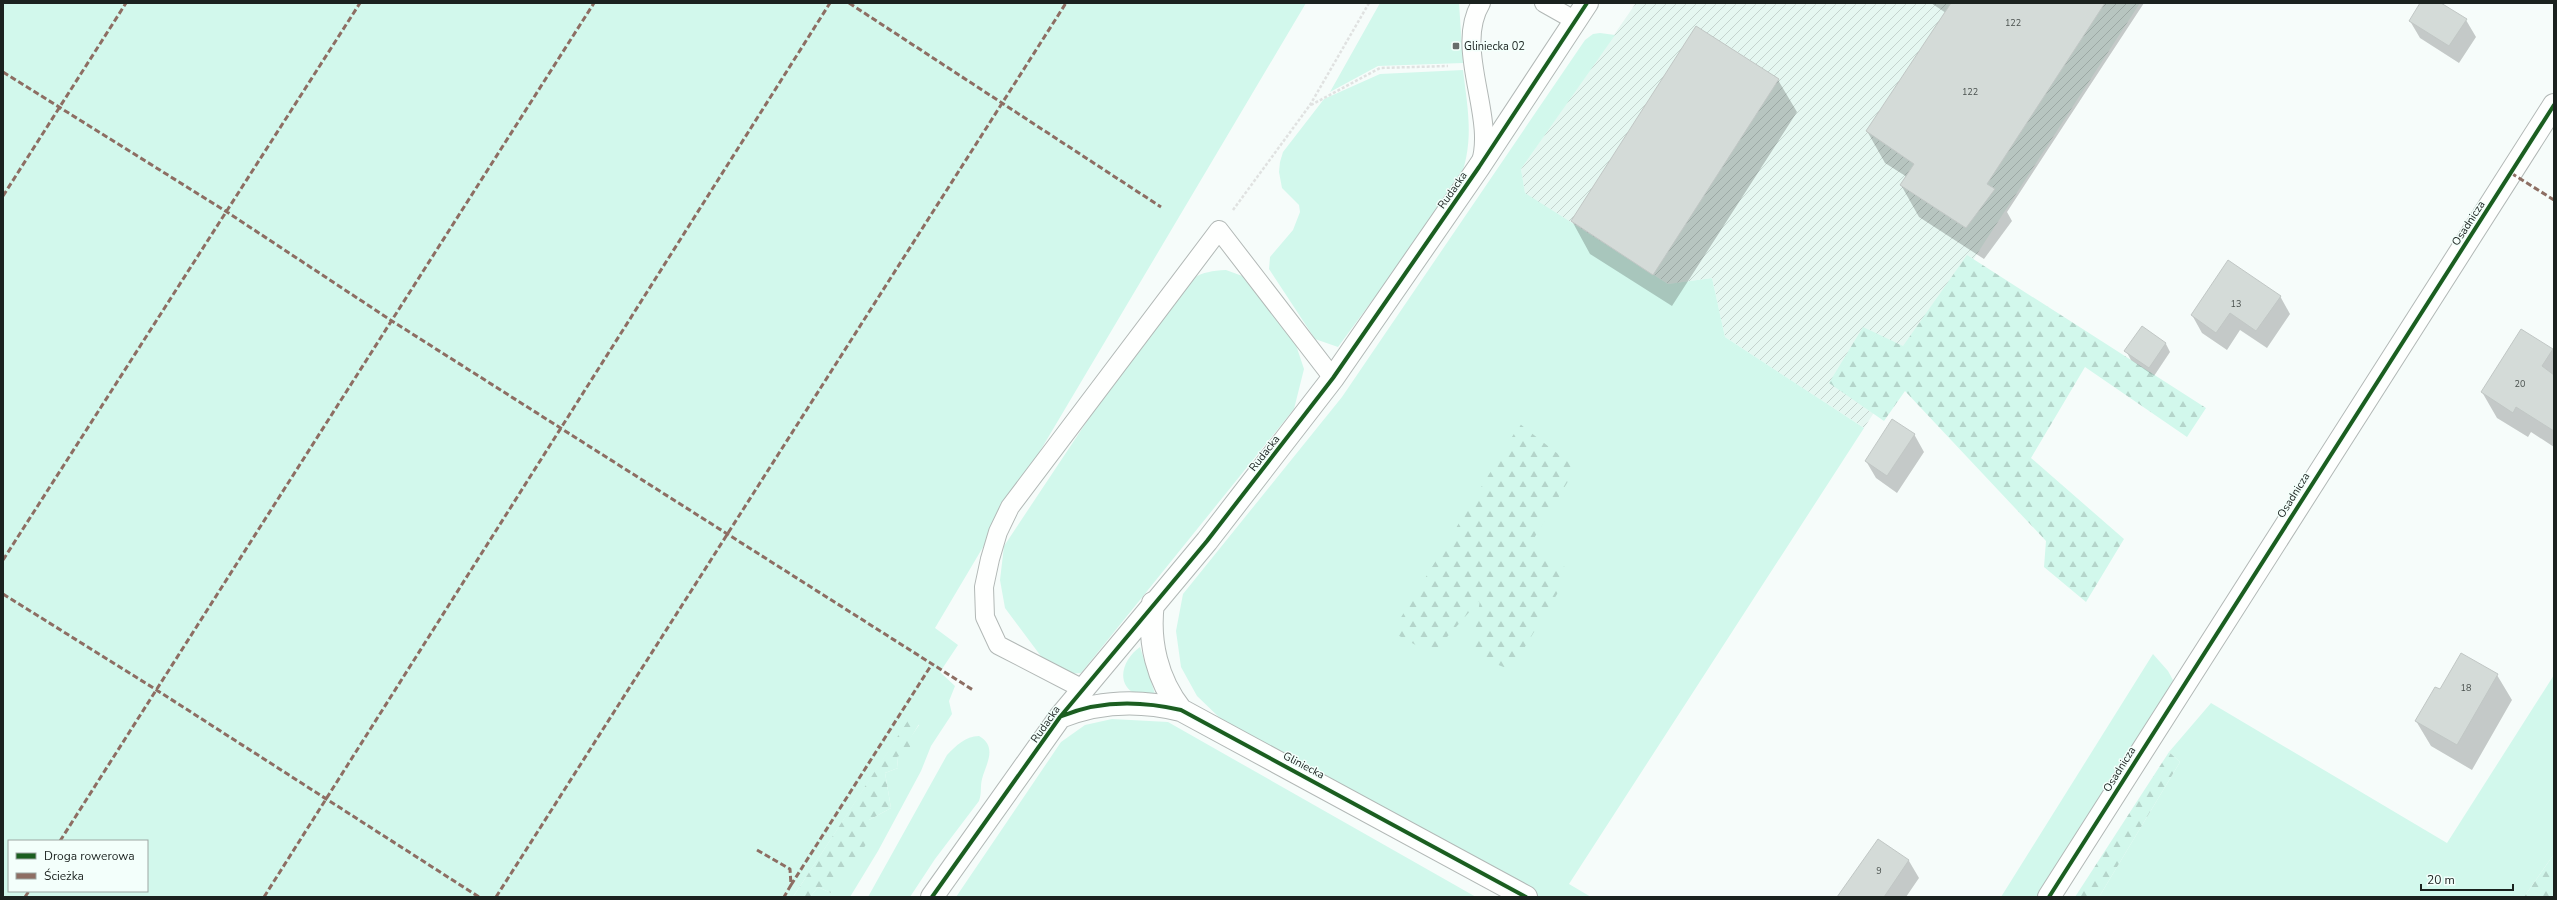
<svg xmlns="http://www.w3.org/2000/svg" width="2557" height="900" viewBox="0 0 2557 900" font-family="'Nunito Sans',sans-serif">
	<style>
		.industrial { fill: url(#industrial-furrows) }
		.green { fill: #d2f8ec; fill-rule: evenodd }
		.forest { fill: url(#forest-firs) }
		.shadow { fill: #0003 }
		.building { fill: #d4dbd8; stroke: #c1c7c5 }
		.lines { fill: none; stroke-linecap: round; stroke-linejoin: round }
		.service-casing { stroke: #b2b8b6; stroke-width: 20 }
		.minor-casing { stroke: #b2b8b6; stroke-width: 24 }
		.path { stroke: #e0e2e1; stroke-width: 2.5; stroke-dasharray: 3 2; stroke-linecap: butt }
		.service { stroke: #fefffe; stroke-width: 18 }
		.minor { stroke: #fefffe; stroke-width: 22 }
		.quiet { stroke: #8d6e63; stroke-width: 3; stroke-dasharray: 6 3; stroke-linecap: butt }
		.cycleway-casing { stroke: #f3fffb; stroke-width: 6 }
		.cycleway { stroke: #1b5e20; stroke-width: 4 }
		.poi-dot { fill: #686e6c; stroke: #f3fffb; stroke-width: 1.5 }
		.labels { text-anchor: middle; stroke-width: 3; stroke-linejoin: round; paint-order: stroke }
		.number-label { font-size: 9px; fill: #49504d }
		.poi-label { font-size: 11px; fill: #1b221f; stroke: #f3fffb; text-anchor: start }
		.street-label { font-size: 11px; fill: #1b221f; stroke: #f3fffb }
	</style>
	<defs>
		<pattern id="industrial-furrows" width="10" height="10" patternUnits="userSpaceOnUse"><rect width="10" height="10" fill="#e5f7f1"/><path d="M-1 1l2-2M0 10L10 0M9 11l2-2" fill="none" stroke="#c4d3ce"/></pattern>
		<pattern id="forest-firs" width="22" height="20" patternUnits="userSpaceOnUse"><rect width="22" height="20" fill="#d2f8ec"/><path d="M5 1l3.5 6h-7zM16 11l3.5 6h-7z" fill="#b4d4ca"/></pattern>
	</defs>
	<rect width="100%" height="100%" fill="#f6fcfa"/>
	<path class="industrial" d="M 1636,3 L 2140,3 L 1864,428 L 1725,337 L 1712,278 L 1668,284 L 1525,194 L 1521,169 Z"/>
	<path class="green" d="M 3,3 L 1306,3 L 935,628 L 958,645 L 940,672 L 955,686 L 949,701 L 952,714 L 931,746 L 921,771 L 878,851 L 850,897 L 810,897 L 818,887 L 831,893 L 869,820 L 891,808 L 885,773 L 898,768 L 897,757 L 919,725 L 909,720 L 793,897 L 3,897 ZM 9,841 L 147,841 L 147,891 L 9,891 Z
		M 1380,3 L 1459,3 L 1463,63 L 1378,66 L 1330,92 Z
		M 1600,33 L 1615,35 L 1521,169 L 1525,193 L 1668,284 L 1712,278 L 1725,337 L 1864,428 L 1569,884 L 1591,897 L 1529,897 L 1223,721 L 1197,696 L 1181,667 L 1176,631 L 1183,594 L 1342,397 L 1585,40 L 1593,34 Z
		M 1463,70 C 1468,111 1475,144 1458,184 L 1338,347 L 1315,339 L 1269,269 L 1270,257 L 1293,230 L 1300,212 L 1299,205 L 1282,188 L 1279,172 L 1280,162 L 1283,152 L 1324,99 L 1380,74 Z
		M 1226,270 L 1245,277 L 1294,339 L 1304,369 L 1294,409 L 1081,673 L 1066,674 L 1049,667 L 1005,608 L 1000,580 L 1004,546 L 1169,298 C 1189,279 1198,271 1226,270 Z
		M 1140,647 L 1156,697 C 1150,697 1143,697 1137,695 C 1114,684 1123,659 1140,647 Z
		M 2153,654 L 2168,671 L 2174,682 L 2041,897 L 2001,897 Z
		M 2554,675 L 2554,854 L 2524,897 L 2099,897 L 2180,762 L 2169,752 L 2211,703 L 2447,843 Z
		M 1112,719 L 1168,722 L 1476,897 L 956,897 L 1061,742 L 1085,725 Z
		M 979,736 C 998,747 986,764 982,779 C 980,787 982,793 979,801 L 935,859 L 910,897 L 868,897 L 947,755 C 956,746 965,736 979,736 Z"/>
	<path class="forest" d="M 1967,255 L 2206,408 L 2187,437 L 2085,367 L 2031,458 L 2124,539 L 2086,602 L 2044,567 L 2046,541 L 1905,391 L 1884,421 L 1829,383 L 1863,327 L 1903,346 Z
		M 1520,424 L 1576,468 L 1530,545 L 1571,571 L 1511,670 L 1471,654 L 1480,600 L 1432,654 L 1392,632 Z
		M 909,719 L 919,724 L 909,741 L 911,751 L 897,757 L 898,768 L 885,773 L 891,808 L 869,820 L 870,839 L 831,893 L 818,887 L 810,897 L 793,897 Z
		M 2169,752 L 2180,762 L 2099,897 L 2075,897 Z
		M 2554,854 L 2554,897 L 2524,897 Z"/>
	<path class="shadow" d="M 1931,3 L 2144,3 L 2007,212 L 2012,221 L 1984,259 L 1919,217 L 1901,185 L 1907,177 L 1885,163 L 1867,131 L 1946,13 Z
		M 2421,3 L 2440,3 L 2466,20 L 2476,37 L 2459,63 L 2420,38 L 2410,21 Z
		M 1778,80 L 1797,112 L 1672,306 L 1590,254 L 1572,221 Z
		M 2280,296 L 2290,314 L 2267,348 L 2240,330 L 2227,350 L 2202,333 L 2192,315 Z
		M 2522,330 L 2554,351 L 2554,447 L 2531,432 L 2528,437 L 2497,418 L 2482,392 Z
		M 2166,344 L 2170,352 L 2154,376 L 2131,360 L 2126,351 Z
		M 1914,434 L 1924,452 L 1897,493 L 1876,478 L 1866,461 Z
		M 2497,675 L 2512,700 L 2472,770 L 2431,746 L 2416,721 Z
		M 1878,840 L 1909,861 L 1919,878 L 1906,897 L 1840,897 Z"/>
	<path class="building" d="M 1951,3 L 2105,3 L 1987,184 L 1995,189 L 1966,228 L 1900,185 L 1914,164 L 1866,131 Z
		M 2420,3 L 2441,3 L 2467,19 L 2449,46 L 2409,21 Z
		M 1696,26 L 1779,79 L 1653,275 L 1571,221 Z
		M 2228,260 L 2281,296 L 2256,331 L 2230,313 L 2216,333 L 2191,315 Z
		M 2142,326 L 2166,343 L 2149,368 L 2124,351 Z
		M 2521,329 L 2553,349 L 2542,366 L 2554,375 L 2554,431 L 2516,407 L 2513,413 L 2481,392 Z
		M 1892,419 L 1915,434 L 1887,476 L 1865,461 Z
		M 2461,653 L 2498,674 L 2457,745 L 2415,721 L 2435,687 L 2440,689 Z
		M 1878,839 L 1909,860 L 1884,897 L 1837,897 Z"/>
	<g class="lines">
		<g class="service-casing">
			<path id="service" d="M 1544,3 L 1576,21
				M 1480,165 C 1497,117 1453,49 1481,3
				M 1083,689 L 998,645 L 985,617 L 984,587 L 990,559 L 998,532 L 1010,507 L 1219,230 L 1333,378"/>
		</g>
		<g class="minor-casing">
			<path id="minor" d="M 1153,603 C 1148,641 1157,680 1181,710
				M 1060,717 C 1099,701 1141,700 1181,710 L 1526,897
				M 932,897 L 1060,717 L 1207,541 L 1333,378 L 1479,167 L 1587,3
				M 2049,897 L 2554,105"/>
		</g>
		<path class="path" d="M 1311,105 L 1380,68 L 1448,66
			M 1233,210 L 1310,105 L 1369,3"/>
		<use href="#service" class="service"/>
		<use href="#minor" class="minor"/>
		<path class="quiet" d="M 849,3 L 1161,207
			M 3,72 L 227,212 L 392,321 L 973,690
			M 2511,173 L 2554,200
			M 3,196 L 126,3
			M 3,560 L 360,3
			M 3,594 L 155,689 L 479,897
			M 60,841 L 594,3
			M 757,850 L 790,869 L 791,885 L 784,897
			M 791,885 L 932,664
			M 25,897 L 29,891
			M 264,897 L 830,3
			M 496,897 L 1066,3"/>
		<g class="cycleway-casing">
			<path id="cycleway" d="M 1062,716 C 1100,700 1142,701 1181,710 L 1526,897
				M 932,897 L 1060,717 L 1207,541 L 1333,378 L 1479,167 L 1587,3
				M 2049,897 L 2554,105"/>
		</g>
		<use href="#cycleway" class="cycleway"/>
	</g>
	<rect class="poi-dot" x="1452" y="42" width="8" height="8" rx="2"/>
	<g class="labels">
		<g class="number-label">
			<text x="2013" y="26">122</text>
			<text x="1970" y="95">122</text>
			<text x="2236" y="307">13</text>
			<text x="2520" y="387">20</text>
			<text x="2466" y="691">18</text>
			<text x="1879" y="874">9</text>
		</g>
		<g class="poi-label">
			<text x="1464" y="50">Gliniecka 02</text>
		</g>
		<g class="street-label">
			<text transform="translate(1452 190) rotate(-55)" y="4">Rudacka</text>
			<text transform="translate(2468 223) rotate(-57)" y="4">Osadnicza</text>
			<text transform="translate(1264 453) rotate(-52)" y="4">Rudacka</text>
			<text transform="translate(2293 495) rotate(-58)" y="4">Osadnicza</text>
			<text transform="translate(1045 724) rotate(-55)" y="4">Rudacka</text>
			<text transform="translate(1304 765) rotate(28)" y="4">Gliniecka</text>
			<text transform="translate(2119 769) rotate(-58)" y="4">Osadnicza</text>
		</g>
	</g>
	<rect width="2557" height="900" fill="none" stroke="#1b221f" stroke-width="8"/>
	<rect x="8" y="840" width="140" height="52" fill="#f3fffb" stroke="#9da7a3"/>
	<rect x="16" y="853" width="20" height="6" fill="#1b5e20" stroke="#9da7a3"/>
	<text x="44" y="860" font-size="12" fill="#1b221f">Droga rowerowa</text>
	<rect x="16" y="873" width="20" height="6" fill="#8d6e63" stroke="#9da7a3"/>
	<text x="44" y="880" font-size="12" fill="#1b221f">Ścieżka</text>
	<path d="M2421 884v6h92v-6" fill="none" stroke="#1b221f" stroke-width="2"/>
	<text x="2427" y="884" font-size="12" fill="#1b221f" stroke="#f3fffb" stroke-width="3" paint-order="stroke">20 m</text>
</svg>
